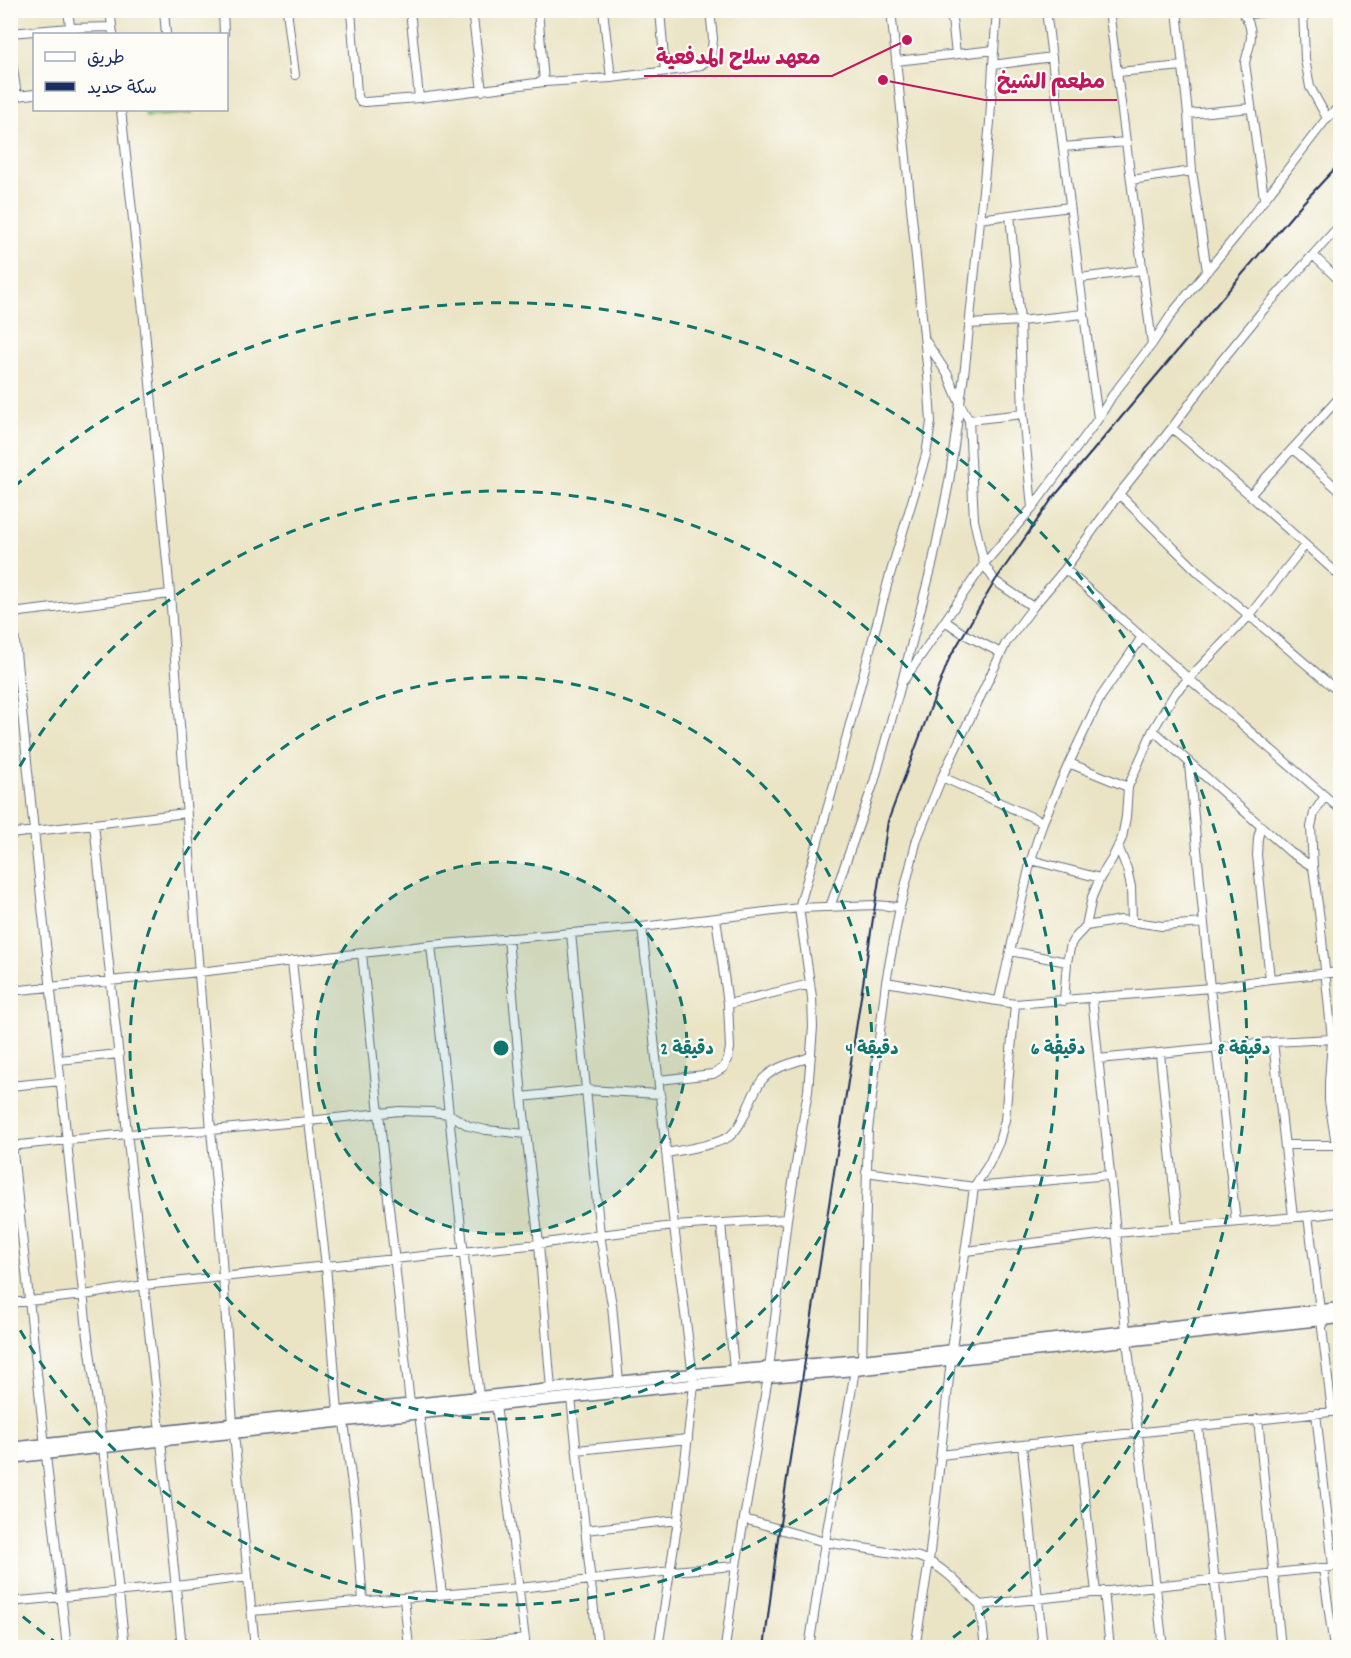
<svg xmlns="http://www.w3.org/2000/svg" width="1351" height="1658" viewBox="0 0 1351 1658" font-family="Dekko,'Playpen Sans Arabic',sans-serif">
	<style>
		.green { fill: #9ad487; stroke: #5a8272; stroke-width: 1.5 }
		.lines { fill: none; stroke-linecap: round; stroke-linejoin: round }
		.minor-casing { stroke: #636e82; stroke-width: 10 }
		.major-casing { stroke: #636e82; stroke-width: 13 }
		.minor { stroke: #fff; stroke-width: 8 }
		.major { stroke: #fff; stroke-width: 10 }
		.rail { stroke: #1b2f5e; stroke-width: 2 }
		.ring { fill: none; stroke: #0f766e; stroke-width: 3; stroke-dasharray: 10 8 }
		.centre { fill: #0f766e; stroke: #fdfcf7; stroke-width: 3 }
		.ring-label { font-size: 18px; text-anchor: middle; font-weight: bold; fill: #0f766e; stroke: #fdfcf7; stroke-width: 4.5; stroke-linejoin: round; paint-order: stroke }
		.leader { fill: none; stroke: #c2185b; stroke-width: 2 }
		.callout-dot { fill: #c2185b; stroke: #fdfcf7; stroke-width: 2 }
		.callout-label { font-size: 21px; text-anchor: middle; font-weight: bold; fill: #c2185b; stroke: #fdfcf7; stroke-width: 4.5; stroke-linejoin: round; paint-order: stroke }
	</style>
	<rect width="100%" height="100%" fill="#fdfcf7"/>
	<filter id="ink" filterUnits="userSpaceOnUse"><feTurbulence type="fractalNoise" baseFrequency=".0167" numOctaves="2"/><feDisplacementMap in="SourceGraphic" scale="12" xChannelSelector="R" yChannelSelector="G"/><feConvolveMatrix kernelMatrix="1 2 1 2 8 2 1 2 1" color-interpolation-filters="sRGB"/></filter>
	<filter id="wash" filterUnits="userSpaceOnUse"><feTurbulence type="fractalNoise" baseFrequency=".008" numOctaves="4" result="noise"/><feDisplacementMap in="SourceGraphic" scale="24" xChannelSelector="R" yChannelSelector="G"/><feGaussianBlur stdDeviation="1.35" result="paint"/><feColorMatrix in="noise" values="0 0 0 0 0 0 0 0 0 0 0 0 0 0 0 0 0 1.4 0 .05"/><feComposite in="paint" operator="in"/></filter>
	<g filter="url(#wash)">
		<rect width="100%" height="100%" fill="#eae4c5"/>
		<path class="green" d="M 145,110 L 192,110 L 192,113 L 146,117 Z"/>
	</g>
	<g filter="url(#ink)">
		<g class="lines">
			<g class="minor-casing">
				<path id="minor" d="M 68,10 L 71,34
					M 110,10 L 113,34
					M 164,10 L 166,34
					M 223,10 L 224,34
					M 287,10 L 295,75
					M 351,10 L 357,94 L 360,101 L 365,102 L 419,98 L 544,82 L 611,78 L 684,69 L 701,65 L 711,57 L 713,39 L 710,10
					M 410,10 L 419,98
					M 472,10 L 482,91
					M 538,10 L 544,82
					M 603,10 L 611,78
					M 660,10 L 665,71
					M 951,10 L 956,54
					M 1046,10 C 1063,147 1079,283 1098,418
					M 1109,10 L 1152,344
					M 1177,10 L 1188,114 L 1192,171 L 1207,271
					M 1244,10 C 1244,16 1247,19 1249,24 C 1254,39 1248,49 1245,63 L 1264,198
					M 1303,10 L 1305,59 L 1310,87 L 1327,118
					M 1244,15 L 1279,10
					M 10,33 L 70,28 L 112,27
					M 10,48 L 17,96
					M 896,61 L 994,50
					M 993,65 L 1052,57
					M 1118,72 L 1183,66
					M 10,97 L 34,94
					M 121,110 L 144,320 L 170,594 L 211,1130 L 219,1216 L 233,1424 L 255,1648
					M 1188,114 L 1251,108
					M 1063,147 L 1126,142
					M 1131,180 L 1192,171
					M 1010,215 L 1020,321 L 1023,414 L 1032,508
					M 979,219 L 1070,207
					M 1314,256 L 1340,281
					M 1080,278 L 1142,270
					M 969,324 L 1020,321 L 1083,314
					M 925,340 L 948,375 L 960,404 L 969,420 L 974,520 L 984,564 L 995,581 L 1033,607
					M 969,420 L 1023,414
					M 1172,428 L 1250,495 L 1340,576
					M 1293,449 L 1340,491
					M 1119,494 L 1198,572 L 1340,693
					M 1250,495 L 1340,397
					M 1065,569 L 1188,678 L 1340,809
					M 10,593 L 34,831 L 87,1330 L 102,1438
					M 12,613 L 170,594
					M 945,621 L 964,634 L 1001,653
					M 904,680 L 984,564 L 1032,508 L 1098,419 L 1112,396 L 1152,344 L 1173,312 L 1237,235 L 1327,118 L 1340,106
					M 1153,730 L 1290,852 L 1313,867
					M 1069,763 L 1128,787
					M 1189,764 L 1210,988 L 1236,1222
					M 942,777 L 1043,822
					M 1325,796 L 1314,813 L 1311,827 L 1313,867 L 1320,920 L 1332,1039 L 1329,1082 L 1329,1101 L 1336,1144
					M 94,824 L 123,1096 L 160,1431
					M 1261,826 L 1258,838 L 1257,855 L 1270,979
					M 10,834 L 186,813
					M 1118,846 L 1127,869 L 1131,887 L 1132,922
					M 1031,860 L 1100,878
					M 830,907 L 874,782 L 901,685 L 933,561 L 949,482 L 965,367 L 990,122 L 993,65 L 997,10
					M 1086,926 L 1121,920 L 1162,926 L 1204,923
					M 642,927 L 674,1226 L 694,1385 L 678,1520 L 658,1648
					M 571,933 L 600,1235 L 674,1226 L 787,1219
					M 508,938 L 522,1097 L 539,1244 L 551,1389
					M 431,945 L 479,1397
					M 1010,951 L 1067,962
					M 362,954 L 410,1404
					M 292,961 L 309,1121 L 326,1266 L 338,1412
					M 886,982 L 1015,1004 L 1210,988 L 1270,979 L 1340,972
					M 10,991 L 199,972 L 431,945 L 642,927 L 799,908 L 875,905 L 900,907
					M 1092,997 L 1126,1331
					M 999,1000 L 1031,860 L 1043,822 L 1069,763 L 1100,698 L 1142,637
					M 1064,1001 L 1067,962 L 1071,944 L 1074,939 L 1086,926 L 1092,897 L 1100,878 L 1112,859 L 1122,838 L 1126,817 L 1128,787 L 1153,730 L 1175,693 L 1249,616 L 1305,545
					M 728,1004 L 810,984
					M 1273,1042 L 1293,1217
					M 1160,1054 L 1178,1228
					M 1098,1059 L 1273,1042 L 1332,1039
					M 59,1060 L 119,1054
					M 659,1080 L 713,1074 L 723,1068 L 728,1059 L 730,1048 L 728,1004 L 716,918
					M 10,1086 L 61,1081
					M 522,1097 L 586,1090 L 661,1094
					M 10,1125 L 67,1648
					M 1285,1145 L 1340,1145
					M 10,1146 L 127,1134 L 211,1130 L 309,1121 L 399,1111 L 432,1112 L 449,1114 L 469,1126 L 486,1130 L 526,1134
					M 666,1153 C 682,1150 718,1145 730,1136 C 747,1121 749,1095 763,1079 C 775,1066 794,1063 810,1057
					M 866,1172 L 974,1187 L 1109,1175
					M 10,1213 L 20,1212
					M 1308,1216 L 1320,1310
					M 721,1223 L 734,1370
					M 966,1251 L 1116,1233 L 1308,1216 L 1340,1212
					M 10,1303 L 84,1295 L 144,1285 L 539,1244 L 600,1235 L 612,1305 L 619,1382
					M 1321,1320 L 1332,1412
					M 1127,1340 L 1163,1648
					M 952,1349 L 974,1187 L 989,1164 L 999,1142 L 1005,1120 L 1015,1004
					M 862,1360 L 868,1130 L 886,982 L 900,907 L 917,839 L 942,777 L 1006,643 L 1033,607 L 1065,569 L 1119,494 L 1172,428 L 1219,364 L 1264,309 L 1340,225
					M 571,1398 L 598,1648
					M 496,1405 L 526,1648
					M 1316,1413 L 1333,1566
					M 419,1414 L 442,1594
					M 1258,1419 L 1281,1648
					M 344,1422 L 355,1508 L 363,1601
					M 1198,1426 L 1222,1648
					M 1078,1439 L 1096,1592
					M 161,1441 L 182,1648
					M 1022,1445 L 1043,1648
					M 103,1447 L 125,1648
					M 577,1450 L 688,1439
					M 941,1455 L 1022,1445 L 1340,1411
					M 744,1519 L 825,1542 L 919,1557 C 944,1566 961,1587 980,1605 L 985,1648
					M 585,1530 L 678,1520
					M 1323,1568 L 1334,1648
					M 1104,1591 L 1110,1648
					M 404,1598 L 409,1648
					M 10,1602 L 176,1586 L 248,1577
					M 980,1605 L 1340,1566
					M 252,1611 L 519,1588 L 671,1571 L 736,1566
					M 443,1648 L 525,1639
					M 725,1648 L 736,1566 L 768,1377 L 787,1219 L 808,1091 L 813,1027 L 812,997 L 799,908 L 830,799 L 889,578 L 926,455 L 931,422 L 928,375 L 891,10
					M 809,1648 L 825,1542 L 855,1370
					M 915,1648 L 929,1561 L 951,1360"/>
			</g>
			<g class="major-casing">
				<path id="major" d="M 10,1448 L 551,1389 L 693,1374 L 862,1360 L 1340,1308
					M 10,1458 L 192,1437 L 768,1377 L 855,1370 L 1340,1318"/>
			</g>
			<use href="#minor" class="minor"/>
			<use href="#major" class="major"/>
			<path class="rail" d="M 764,1648 L 779,1530 L 888,821 L 949,659 L 995,581 L 1052,499 L 1300,206 L 1340,163"/>
		</g>
	</g>
	<circle cx="501" cy="1048" r="186" fill="#0f766e" fill-opacity=".12"/>
	<g class="ring">
		<circle cx="501" cy="1048" r="186"/>
		<circle cx="501" cy="1048" r="371"/>
		<path d="M11 782A557 557 0 1 1 11 1314"/>
		<path d="M59 1645A743 743 0 0 1 14 1609M14 487A743 743 0 1 1 943 1645"/>
	</g>
	<circle cx="501" cy="1048" r="9" class="centre"/>
	<g class="ring-label">
		<text x="687" y="1054">2 دقيقة</text>
		<text x="872" y="1054">4 دقيقة</text>
		<text x="1058" y="1054">6 دقيقة</text>
		<text x="1244" y="1054">8 دقيقة</text>
	</g>
	<path class="leader" d="M907 40L832 76H644M883 80L985 100H1117"/>
	<g class="callout-dot">
		<circle cx="907" cy="40" r="6"/>
		<circle cx="883" cy="80" r="6"/>
	</g>
	<g class="callout-label">
		<text x="738" y="64">معهد سلاح المدفعية</text>
		<text x="1051" y="88">مطعم الشيخ</text>
	</g>
	<rect width="1351" height="1658" fill="none" stroke="#fdfcf7" stroke-width="36"/>
	<rect x="33" y="33" width="195" height="78" fill="#fdfcf7" stroke="#a3aaba" stroke-width="1.5"/>
	<rect x="45" y="52" width="30" height="9" fill="#ffffff" stroke="#a3aaba" stroke-width="1.5"/>
	<text x="87" y="63" font-size="18" fill="#1b2f5e">طريق</text>
	<rect x="45" y="82" width="30" height="9" fill="#1b2f5e" stroke="#a3aaba" stroke-width="1.5"/>
	<text x="87" y="93" font-size="18" fill="#1b2f5e">سكة حديد</text>
</svg>
